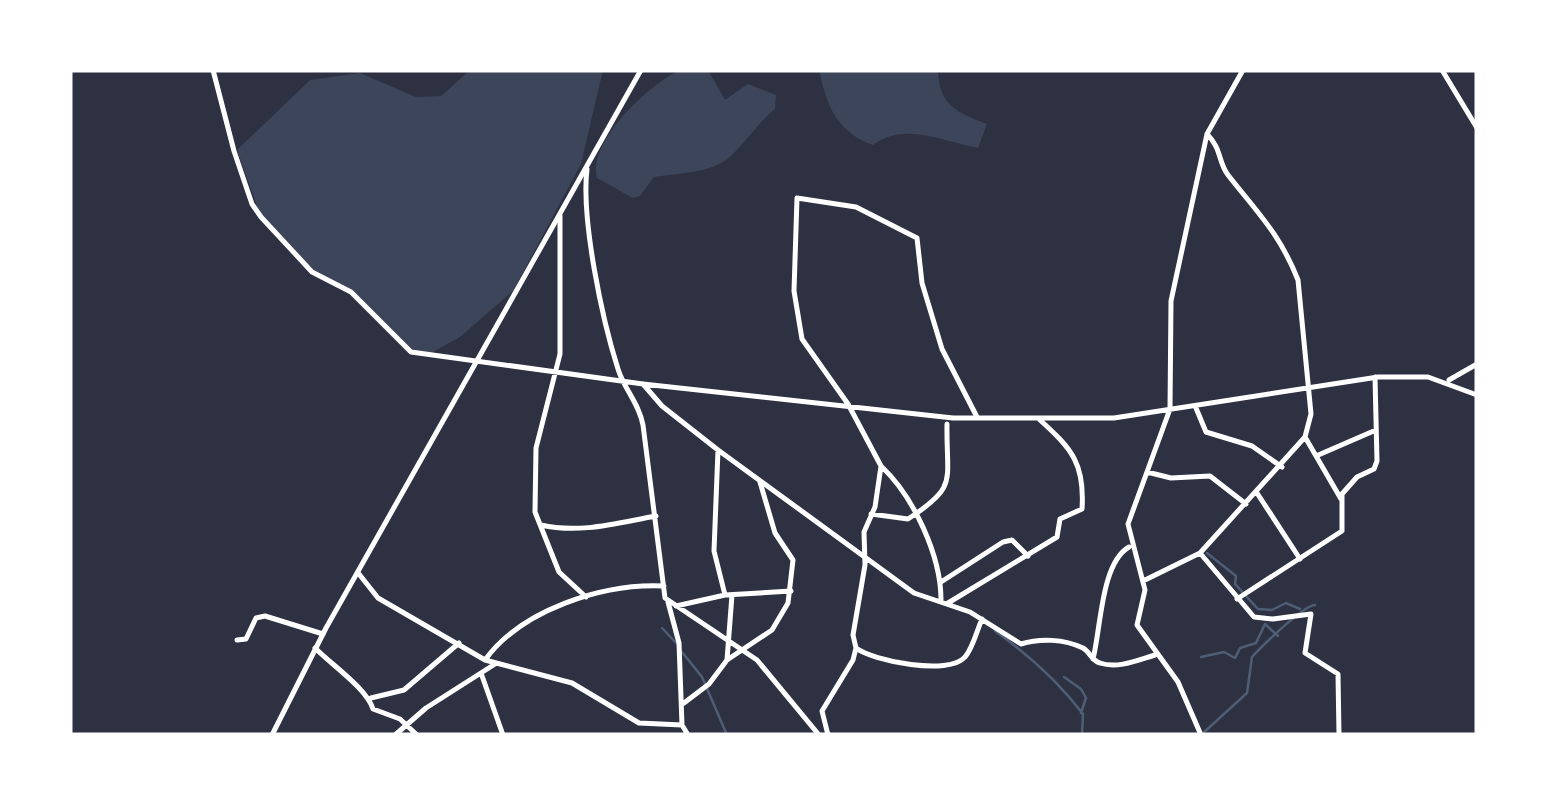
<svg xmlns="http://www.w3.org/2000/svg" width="1547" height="805" viewBox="0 0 1547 805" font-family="'Playfair Display',serif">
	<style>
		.green { fill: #3c4559 }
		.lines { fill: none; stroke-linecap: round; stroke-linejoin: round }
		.stream { stroke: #4f5d75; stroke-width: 2.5 }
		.minor { stroke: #fff; stroke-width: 5 }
		.tertiary { stroke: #fff; stroke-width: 5 }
	</style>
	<rect width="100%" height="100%" fill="#2d3142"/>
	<path class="green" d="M 470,70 L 603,70 L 581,164 L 513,291 L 460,337 L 431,353 L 411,351 L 352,290 L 313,270 L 261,217 L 237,150 L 310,80 L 360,73 L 416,97 L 441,96 Z
		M 708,70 L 725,100 L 748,84 L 776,95 L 775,109 C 758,123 747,141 731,156 C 712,174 678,173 654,177 L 640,196 L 633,198 L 597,178 C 587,143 648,85 677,72 C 686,68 699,70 708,70 Z
		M 819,70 L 938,70 C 939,105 956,112 987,124 L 978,148 C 944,142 905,121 873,145 C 837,132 827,107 819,70 Z"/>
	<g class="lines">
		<path class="stream" d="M 1207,553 L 1236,576 L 1235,584 L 1258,609 L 1272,610 L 1286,603 L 1300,609
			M 662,628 L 678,645
			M 995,631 C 1029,655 1057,680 1083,714 L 1082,735
			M 682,652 L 702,677 L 727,735
			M 1201,657 L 1224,652 L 1235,658 L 1240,648 L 1256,643 L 1265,624 L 1278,636
			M 1064,677 L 1081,689 L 1086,698 L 1081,713
			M 1202,734 L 1247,693 L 1252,657 C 1262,646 1304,605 1315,605"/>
		<path class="minor" d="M 213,70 L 234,151 L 252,204 L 261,217 L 312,272 L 351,292 L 411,352 L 643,384 L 953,418 L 1114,418 L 1378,377 L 1428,377 L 1477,395
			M 1442,70 L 1477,128
			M 587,169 C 581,219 602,319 618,369 C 624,389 639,403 643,425 L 665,598 L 757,660 L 819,735
			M 560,216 L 560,354 L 536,448 L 535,512 L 559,572 L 586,597
			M 1449,380 L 1477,364
			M 643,384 L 662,406 L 718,450 L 914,593 L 970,612 L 1021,644 C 1040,638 1064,639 1083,648 C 1090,652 1092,661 1100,663 C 1118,669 1138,660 1155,655
			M 1196,408 L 1206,432 L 1252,446 L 1282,467
			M 977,417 L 942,349 L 922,283 L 917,238 L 856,207 L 797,198 L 794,291 L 802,339 L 848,404 L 881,466 L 875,507 L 864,532 L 865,565 L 853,635 L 856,648 C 873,661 949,676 965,657 C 973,648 977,630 982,619
			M 1305,437 L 1341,499
			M 718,450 L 714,551 L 725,595
			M 1316,456 L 1376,430
			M 881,466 C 914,497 941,556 941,600
			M 1147,472 L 1171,478 L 1210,476 L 1246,504
			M 1257,493 L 1300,559
			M 871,514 L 908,519 C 959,486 946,482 947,424
			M 541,525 C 580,534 617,523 656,516
			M 1200,553 L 1254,617 L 1273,619 L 1311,614 L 1305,653 L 1338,674 L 1339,735
			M 359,574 L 378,598 L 485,660 L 572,683 L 639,723 L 682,725 L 688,735
			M 1143,581 L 1200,553 L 1305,437 L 1311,414 L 1298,280 C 1280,234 1257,212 1228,175 C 1218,162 1222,149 1207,134
			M 941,582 L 1003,542 L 1012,540 L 1028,556
			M 1237,599 L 1342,531 L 1342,494 L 1357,477 L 1374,469 L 1377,461 L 1375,377
			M 668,602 L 679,643 L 682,725
			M 948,603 L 1057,537 L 1060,519 L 1082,509 C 1085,464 1072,449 1040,420
			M 676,606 L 725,595 L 791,591
			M 237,640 L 246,639 L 256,618 L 265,616 L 323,634
			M 315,648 C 333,666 366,688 373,709 L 400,719 L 417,735
			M 1093,659 C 1101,628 1101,563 1129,547
			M 485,660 C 521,610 603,583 664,586
			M 727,660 L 732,595
			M 481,673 L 503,735
			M 371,698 L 404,690 L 459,643
			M 684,703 L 709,684 L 727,660 L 772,630 L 788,603 L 793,560 L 775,533 L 760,482
			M 395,735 L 426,708 L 495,664
			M 828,735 L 822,711 L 853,660 L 856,648
			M 1201,735 L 1178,682 L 1137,625 L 1145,590 L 1128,524 L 1170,409 L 1171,301 L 1207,134 L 1243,70"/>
		<path class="tertiary" d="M 272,735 L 326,628 L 641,70"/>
	</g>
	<rect width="1547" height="805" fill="none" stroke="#ffffff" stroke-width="145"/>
</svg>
